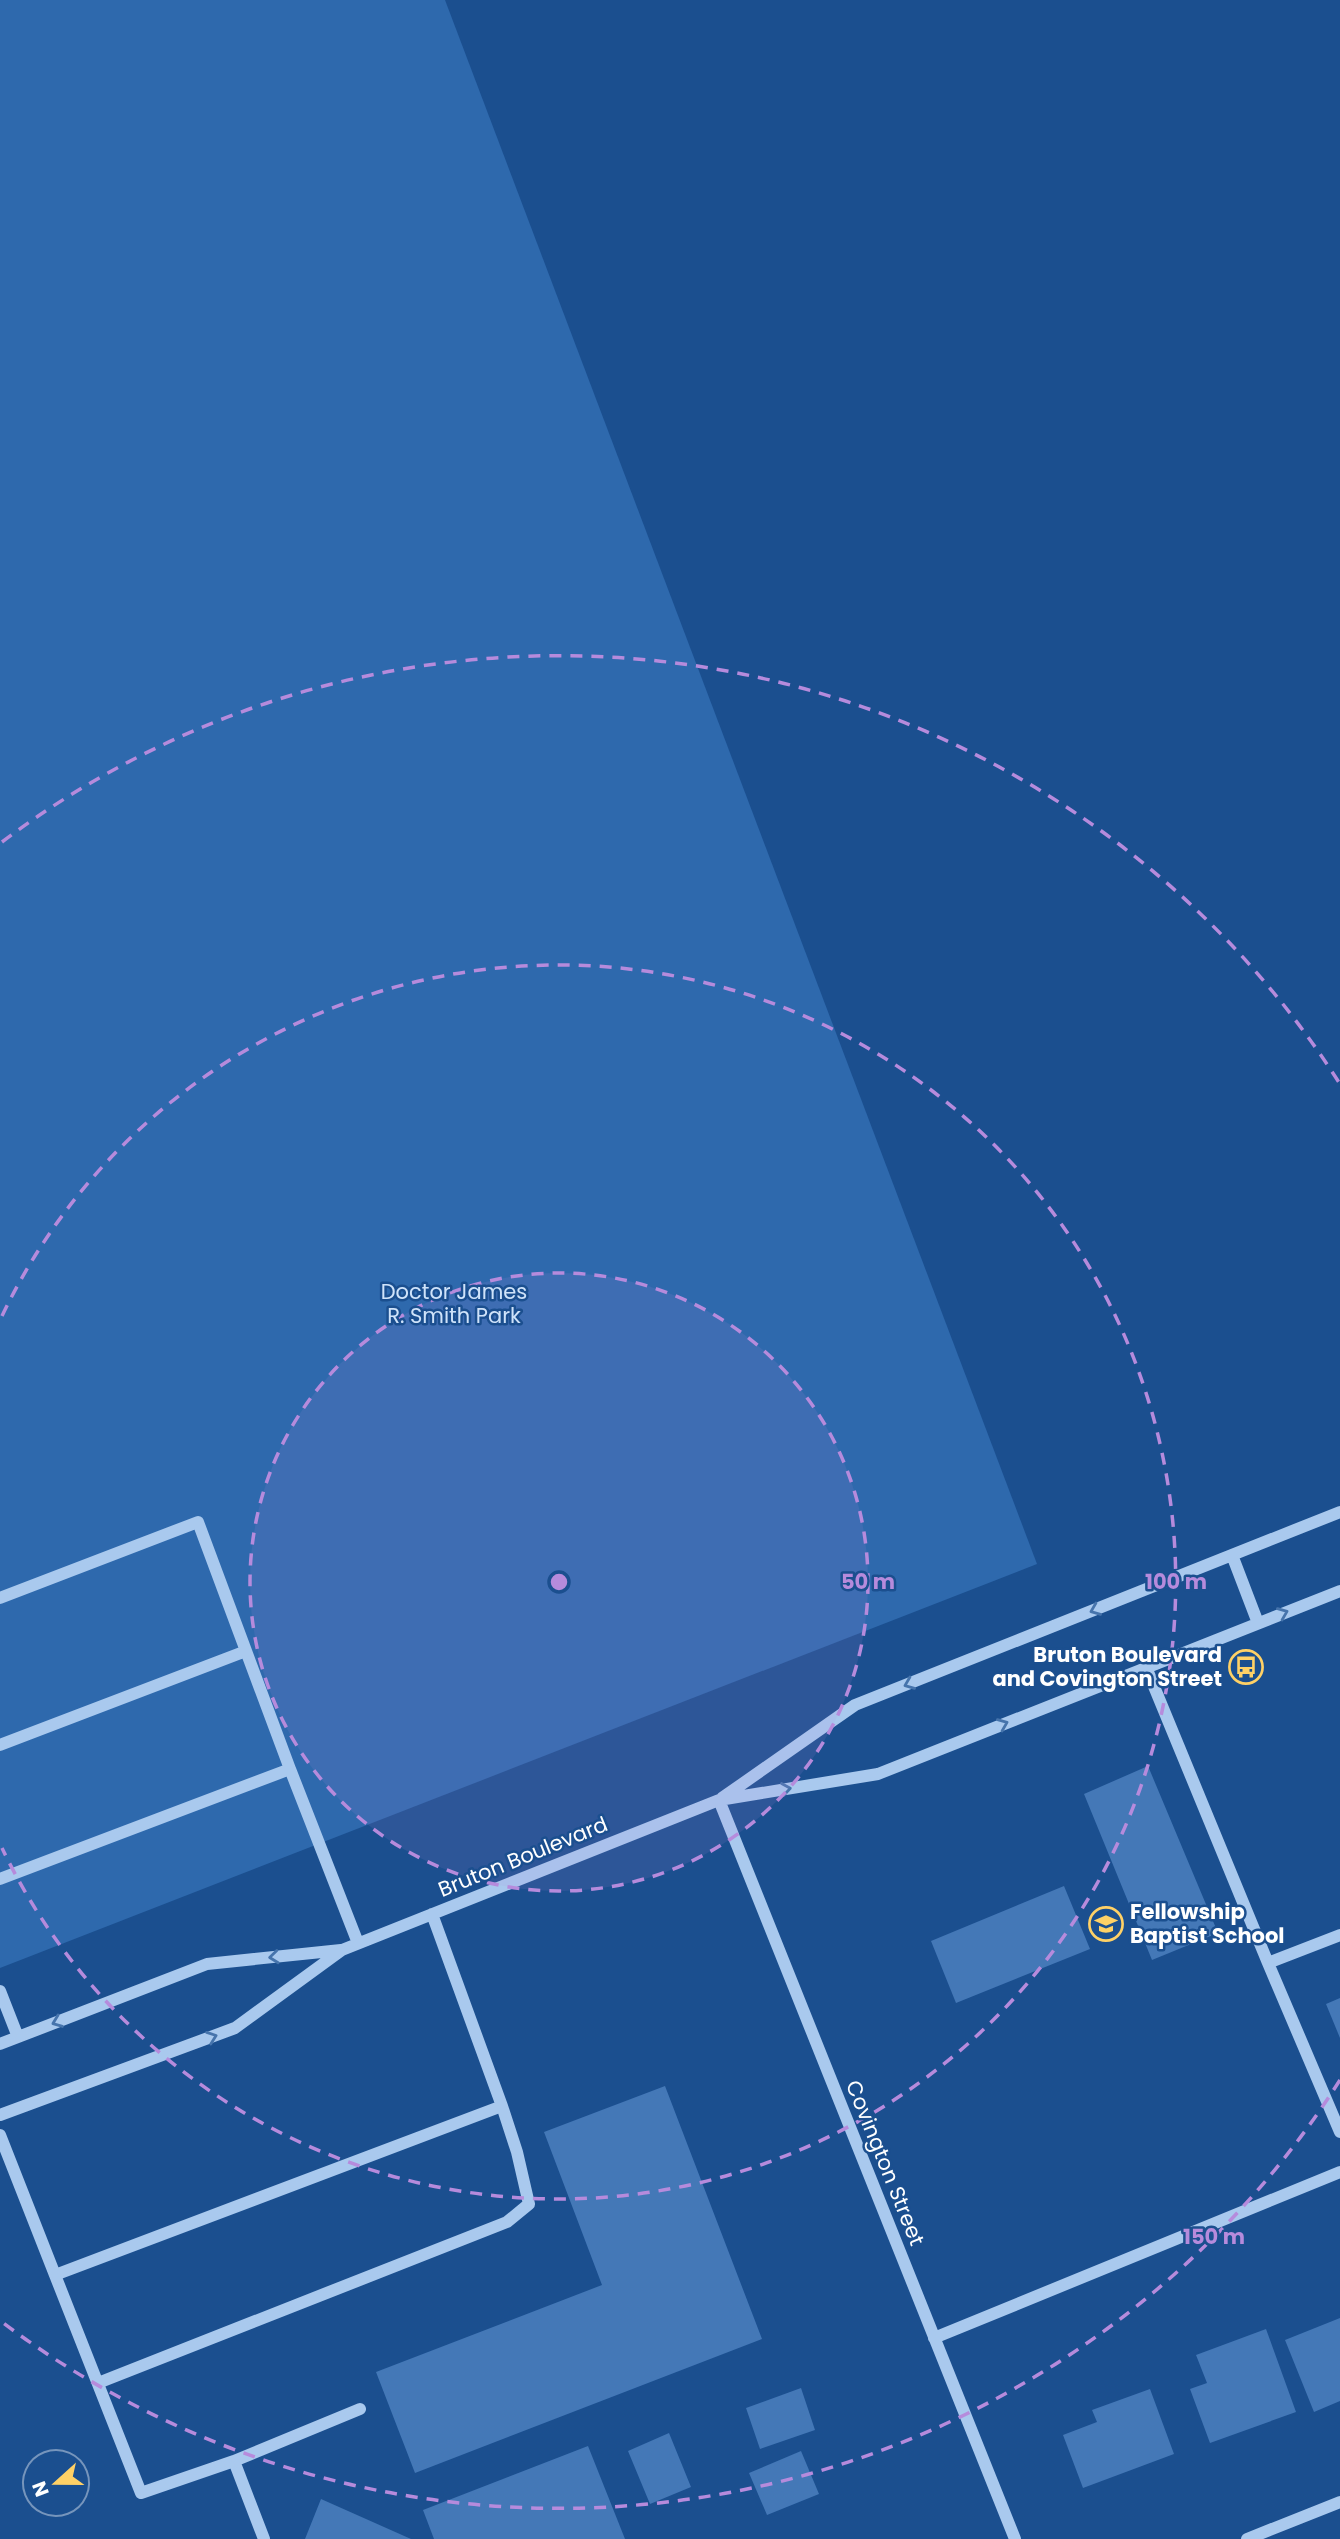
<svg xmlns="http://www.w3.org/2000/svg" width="1340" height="2539" viewBox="0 0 1340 2539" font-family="Poppins,sans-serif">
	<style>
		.green { fill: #2e69ad }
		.building { fill: #4478b7 }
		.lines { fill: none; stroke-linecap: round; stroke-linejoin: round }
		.minor { stroke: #a9c9ee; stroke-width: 12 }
		.oneway { stroke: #4674ac }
		.ring { fill: none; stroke: #b68bdc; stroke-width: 3.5; stroke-dasharray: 12 9 }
		.labels { text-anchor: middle; stroke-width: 5; stroke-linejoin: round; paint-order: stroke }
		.park-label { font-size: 21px; fill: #cfe3fa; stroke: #1b4f8f }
		.poi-label { font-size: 21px; font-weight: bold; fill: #fff; stroke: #1b4f8f; text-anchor: end }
		.street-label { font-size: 21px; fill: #fff; stroke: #1b4f8f }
		.centre { fill: #b68bdc; stroke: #1b4f8f; stroke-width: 3.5 }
		.ring-label { font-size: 21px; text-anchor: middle; font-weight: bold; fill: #b68bdc; stroke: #1b4f8f; stroke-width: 5; stroke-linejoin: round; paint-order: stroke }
	</style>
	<rect width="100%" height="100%" fill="#1b4f8f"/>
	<path class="green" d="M 0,0 L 445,0 L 1037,1564 L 0,1968 Z"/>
	<path class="building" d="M 1148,1766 L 1218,1933 L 1152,1960 L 1084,1794 Z
		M 1064,1886 L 1090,1949 L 956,2003 L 931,1941 Z
		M 1340,1998 L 1340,2038 L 1326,2004 Z
		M 665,2086 L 762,2339 L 415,2473 L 376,2372 L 602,2285 L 544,2132 Z
		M 1340,2318 L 1340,2401 L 1314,2412 L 1285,2340 Z
		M 1266,2329 L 1296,2412 L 1210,2443 L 1190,2389 L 1207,2383 L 1196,2355 Z
		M 801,2388 L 815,2430 L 760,2449 L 746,2408 Z
		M 1150,2389 L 1174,2454 L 1083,2488 L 1063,2435 L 1097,2422 L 1092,2410 Z
		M 669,2433 L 691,2487 L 650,2504 L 628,2451 Z
		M 588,2446 L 625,2539 L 434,2539 L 423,2510 Z
		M 801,2451 L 819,2494 L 767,2515 L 749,2473 Z
		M 321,2499 L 411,2539 L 305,2539 Z"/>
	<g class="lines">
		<path class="minor" d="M 1232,1555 L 1258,1623
			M 0,1598 L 198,1522 L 290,1769
			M 1146,1667 L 1268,1963 L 1340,1935
			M 0,1745 L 246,1651
			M 722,1798 L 855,1705 L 1340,1512
			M 719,1800 L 1015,2539
			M 0,1879 L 290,1769 L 358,1943
			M 1268,1963 L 1340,2132
			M 0,1991 L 18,2037
			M 0,2044 L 207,1964 L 341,1950
			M 0,2115 L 235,2028 L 342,1950 L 719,1800 L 878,1774 L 1340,1591
			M 0,2135 L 55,2275 L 502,2106 L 432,1914
			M 55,2275 L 141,2493 L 234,2461 L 264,2539
			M 934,2338 L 1340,2172
			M 98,2383 L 507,2222 L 529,2204 L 517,2152 L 502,2106
			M 234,2461 L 360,2409
			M 1247,2539 L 1340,2502"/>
	</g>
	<defs><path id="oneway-chevron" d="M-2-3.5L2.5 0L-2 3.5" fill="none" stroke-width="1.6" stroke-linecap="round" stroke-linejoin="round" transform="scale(1.75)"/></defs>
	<g class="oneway">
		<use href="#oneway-chevron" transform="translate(1095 1610) rotate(158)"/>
		<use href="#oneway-chevron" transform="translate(1283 1613) rotate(-22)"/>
		<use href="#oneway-chevron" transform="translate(909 1684) rotate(158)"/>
		<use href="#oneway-chevron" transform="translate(1003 1724) rotate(-22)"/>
		<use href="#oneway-chevron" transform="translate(786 1789) rotate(-10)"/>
		<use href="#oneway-chevron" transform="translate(274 1957) rotate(174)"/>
		<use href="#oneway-chevron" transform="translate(57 2022) rotate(159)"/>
		<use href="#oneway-chevron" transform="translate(212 2037) rotate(-20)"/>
	</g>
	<circle cx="559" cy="1582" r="309" fill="#b68bdc" fill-opacity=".12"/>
	<g class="ring">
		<circle cx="559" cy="1582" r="309"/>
		<path d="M2 1316A617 617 0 1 1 2 1848"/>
		<path d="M1340 2080A926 926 0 0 1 2 2322M2 842A926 926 0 0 1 1340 1084"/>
	</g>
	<defs>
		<g id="bus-ring" transform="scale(1.75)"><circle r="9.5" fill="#1b4f8f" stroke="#ffd166" stroke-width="1.5"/><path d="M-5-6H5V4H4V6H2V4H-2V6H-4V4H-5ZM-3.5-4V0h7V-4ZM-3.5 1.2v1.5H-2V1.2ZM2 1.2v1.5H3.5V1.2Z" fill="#ffd166"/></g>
		<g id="school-ring" transform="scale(1.75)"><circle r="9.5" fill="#1b4f8f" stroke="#ffd166" stroke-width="1.5"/><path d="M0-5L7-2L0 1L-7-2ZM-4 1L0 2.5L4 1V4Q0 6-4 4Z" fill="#ffd166"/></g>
	</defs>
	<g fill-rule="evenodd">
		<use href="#bus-ring" x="1246" y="1667"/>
		<use href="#school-ring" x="1106" y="1924"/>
	</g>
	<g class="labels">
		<g class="park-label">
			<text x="454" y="1299">Doctor James<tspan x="454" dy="24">R. Smith Park</tspan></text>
		</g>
		<g class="poi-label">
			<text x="1222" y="1662">Bruton Boulevard<tspan x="1222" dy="24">and Covington Street</tspan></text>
			<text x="1130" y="1919" text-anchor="start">Fellowship<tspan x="1130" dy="24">Baptist School</tspan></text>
		</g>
		<g class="street-label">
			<text transform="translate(523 1857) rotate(-22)" y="7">Bruton Boulevard</text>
			<text transform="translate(885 2163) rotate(68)" y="7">Covington Street</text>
		</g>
	</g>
	<circle cx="559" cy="1582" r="10" class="centre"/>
	<g class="ring-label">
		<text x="868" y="1589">50 m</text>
		<text x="1176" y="1589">100 m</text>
		<text x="1214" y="2244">150 m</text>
	</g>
	<g transform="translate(56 2483) rotate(249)"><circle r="33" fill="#1b4f8f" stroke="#7695bc" stroke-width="2"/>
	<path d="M0-5L12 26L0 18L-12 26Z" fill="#ffd166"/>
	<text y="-10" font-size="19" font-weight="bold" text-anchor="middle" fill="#ffffff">N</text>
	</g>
</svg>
